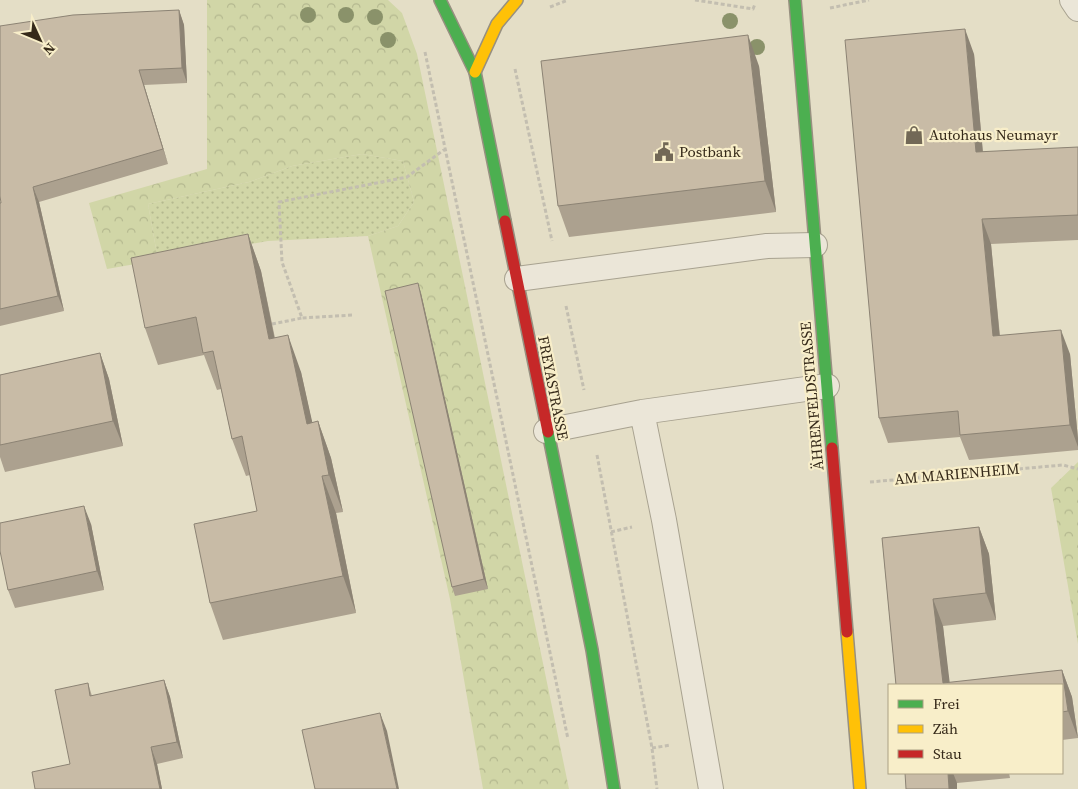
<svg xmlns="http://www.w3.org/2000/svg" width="1078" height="789" viewBox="0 0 1078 789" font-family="'Source Serif 4',serif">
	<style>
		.grass { fill: url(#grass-dots) }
		.forest { fill: url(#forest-crowns) }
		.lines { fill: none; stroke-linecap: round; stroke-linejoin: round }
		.lane-casing { stroke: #a8a290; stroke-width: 26 }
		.fast-casing { stroke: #979080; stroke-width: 14 }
		.slow-casing { stroke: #979080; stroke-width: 14 }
		.jam-casing { stroke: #979080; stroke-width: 14 }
		.path { stroke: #c3beb0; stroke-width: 3; stroke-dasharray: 4 2.5; stroke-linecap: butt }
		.lane { stroke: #ebe6d8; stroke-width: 24 }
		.fast { stroke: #4caf50; stroke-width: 11 }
		.slow { stroke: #ffc107; stroke-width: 11 }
		.jam { stroke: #c62828; stroke-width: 11 }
		.tree { fill: #8a926a }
		.wall { fill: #aca18f }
		.shaded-wall { fill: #8c8374 }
		.building { fill: #c8bba6; stroke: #8c8374 }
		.labels { text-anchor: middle; stroke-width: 4.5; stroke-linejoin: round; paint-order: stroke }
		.poi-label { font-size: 15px; fill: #352919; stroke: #f8eec9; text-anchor: start }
		.street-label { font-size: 15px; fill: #352919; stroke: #f8eec9 }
	</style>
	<defs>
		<pattern id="grass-dots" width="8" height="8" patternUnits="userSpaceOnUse" patternTransform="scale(1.25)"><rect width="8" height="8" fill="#d1d6a7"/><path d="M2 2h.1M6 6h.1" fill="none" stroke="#b4b88f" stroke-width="1.8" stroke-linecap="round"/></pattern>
		<pattern id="forest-crowns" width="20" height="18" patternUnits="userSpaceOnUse" patternTransform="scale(1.25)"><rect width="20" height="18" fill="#d1d6a7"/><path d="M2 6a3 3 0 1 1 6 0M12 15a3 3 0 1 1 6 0" fill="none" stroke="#b4b88f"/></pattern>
	</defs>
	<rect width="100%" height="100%" fill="#e4dec6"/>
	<path class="grass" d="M 362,154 L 403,161 L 414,202 L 398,226 L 368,236 L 268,241 L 158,260 L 148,204 L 249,182 L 292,166 Z"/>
	<path class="forest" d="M 207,0 L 388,0 L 402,13 L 417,54 L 569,789 L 483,789 L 450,599 L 368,236 L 398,226 L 414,202 L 403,161 L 362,154 L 292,166 L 249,182 L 148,204 L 158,260 L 107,269 L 89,203 L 207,169 Z
		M 1078,462 L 1078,644 L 1051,488 Z"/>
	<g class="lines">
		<g class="lane-casing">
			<path id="lane" d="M 1072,0 L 1078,9
				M 517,279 L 767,246 L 815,245
				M 642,412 L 664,520 L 711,789
				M 546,431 L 642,412 L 827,386"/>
		</g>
		<g class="fast-casing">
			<path id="fast" d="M 440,0 L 475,72 L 505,221
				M 795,0 L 832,448
				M 548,432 L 592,650 L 614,789"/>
		</g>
		<g class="slow-casing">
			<path id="slow" d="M 475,72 L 497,24 L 517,0
				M 847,632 L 860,789"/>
		</g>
		<g class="jam-casing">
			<path id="jam" d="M 505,221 L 548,432
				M 832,448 L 847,632"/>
		</g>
		<path class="path" d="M 695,0 L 753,9 L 755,4
			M 550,7 L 568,0
			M 830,8 L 869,0
			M 425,52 L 568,739
			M 515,69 L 552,241
			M 566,306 L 584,390
			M 352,315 L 302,318 L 282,262 L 279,202 L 407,177 L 445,149
			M 272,324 L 302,318
			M 597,455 L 652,748 L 657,789
			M 870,482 L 1063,465 L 1078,469
			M 611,532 L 632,527
			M 652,748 L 671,745"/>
		<use href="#lane" class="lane"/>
		<use href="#fast" class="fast"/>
		<use href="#slow" class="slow"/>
		<use href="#jam" class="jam"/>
	</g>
	<g class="tree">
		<circle cx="308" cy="15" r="8"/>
		<circle cx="346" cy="15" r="8"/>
		<circle cx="375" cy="17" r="8"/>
		<circle cx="730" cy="21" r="8"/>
		<circle cx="388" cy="40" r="8"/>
		<circle cx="757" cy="47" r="8"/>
	</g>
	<path class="wall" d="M 179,10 L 184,25 L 187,83 L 144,85 L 168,164 L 39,202 L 64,311 L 0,326 L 0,203 Z
		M 974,54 L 983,152 L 1078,147 L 1078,240 L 991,244 L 1000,336 L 1070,354 L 1078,439 L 1078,450 L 969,460 L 960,437 L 888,443 L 879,418 Z
		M 759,66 L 776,212 L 569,237 L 558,206 Z
		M 248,234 L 261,271 L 275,338 L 301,372 L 312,423 L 318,421 L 331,458 L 343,512 L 336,513 L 356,613 L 223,640 L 210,603 L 257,511 L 250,475 L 246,476 L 232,439 L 221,389 L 217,390 L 204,355 L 158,365 L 145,328 Z
		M 421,293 L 488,589 L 455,596 L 452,587 Z
		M 100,353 L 109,379 L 123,446 L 5,472 L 0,457 L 0,375 Z
		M 91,524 L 104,590 L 15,608 L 8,590 Z
		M 979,527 L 989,554 L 996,620 L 943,626 L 949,683 L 1062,670 L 1072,697 L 1078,738 L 1062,740 L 1062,685 L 896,685 L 882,538 Z
		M 164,680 L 170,697 L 183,758 L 157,764 L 162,789 L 35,789 L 70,764 L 88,683 L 92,696 Z
		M 905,773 L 1009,773 L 1010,778 L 957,783 Z"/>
	<path class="shaded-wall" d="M 179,10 L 184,25 L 187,83 L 182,68 Z
		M 965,29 L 974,54 L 985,177 L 976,152 Z
		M 748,35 L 759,66 L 776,212 L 765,181 Z
		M 139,70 L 144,85 L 168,164 L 163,149 Z
		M 33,187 L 39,202 L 64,311 L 58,296 Z
		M 982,219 L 991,244 L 1002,361 L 993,336 Z
		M 248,234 L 261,271 L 282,376 L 269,339 Z
		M 418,283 L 421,293 L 488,589 L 484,579 Z
		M 1061,330 L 1070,354 L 1078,439 L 1078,447 L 1070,425 Z
		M 288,335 L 301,372 L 321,461 L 307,424 Z
		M 100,353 L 109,379 L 123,446 L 113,421 Z
		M 318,421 L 331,458 L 343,512 L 329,475 Z
		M 322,476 L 336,513 L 356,613 L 343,576 Z
		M 84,506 L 91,524 L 104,590 L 97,571 Z
		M 979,527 L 989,554 L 996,620 L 986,593 Z
		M 933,599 L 943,626 L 950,685 L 943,683 Z
		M 1062,670 L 1072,697 L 1078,738 L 1068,711 Z
		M 164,680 L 170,697 L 183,758 L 177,742 Z
		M 380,713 L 387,731 L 399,789 L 397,789 Z
		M 151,747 L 157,764 L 162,789 L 160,789 Z
		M 948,773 L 953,773 L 957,783 L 957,789 L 949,789 Z"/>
	<path class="building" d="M 179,10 L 182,68 L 139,70 L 163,149 L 33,187 L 58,296 L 0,309 L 0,203 L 1,203 L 0,196 L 0,26 L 73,15 Z
		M 965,29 L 976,152 L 1078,147 L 1078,215 L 982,219 L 993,336 L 1061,330 L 1070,425 L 960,435 L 958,411 L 879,418 L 845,40 Z
		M 748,35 L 765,181 L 558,206 L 541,61 Z
		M 248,234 L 269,339 L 288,335 L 307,424 L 318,421 L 329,475 L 322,476 L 343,576 L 210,603 L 194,524 L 257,511 L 242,436 L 232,439 L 213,351 L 203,353 L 196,317 L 145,328 L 131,258 Z
		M 418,283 L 484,579 L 452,587 L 385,291 Z
		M 100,353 L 113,421 L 0,445 L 0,375 Z
		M 84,506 L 97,571 L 8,590 L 0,551 L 0,523 Z
		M 979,527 L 986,593 L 933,599 L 943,683 L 1062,670 L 1068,711 L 1062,712 L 1062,685 L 896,685 L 882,538 Z
		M 164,680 L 177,742 L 151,747 L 160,789 L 35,789 L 32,772 L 70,764 L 55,690 L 88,683 L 90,696 Z
		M 380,713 L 397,789 L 315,789 L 302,730 Z
		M 905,773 L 948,773 L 949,789 L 906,789 Z"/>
	<defs>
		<g id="shop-bare" transform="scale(1.5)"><path d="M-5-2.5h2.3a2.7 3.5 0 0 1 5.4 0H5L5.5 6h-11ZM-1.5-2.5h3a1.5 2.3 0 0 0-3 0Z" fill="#726856" stroke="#f8eec9" stroke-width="2.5" paint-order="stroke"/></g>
		<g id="civic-bare" transform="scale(1.5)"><path d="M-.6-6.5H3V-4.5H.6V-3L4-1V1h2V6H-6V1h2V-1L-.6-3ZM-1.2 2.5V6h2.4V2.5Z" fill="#726856" stroke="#f8eec9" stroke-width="2.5" paint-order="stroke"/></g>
	</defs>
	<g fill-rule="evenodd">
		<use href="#shop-bare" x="914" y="135"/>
		<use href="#civic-bare" x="664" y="152"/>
	</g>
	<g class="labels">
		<g class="poi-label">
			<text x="929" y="140">Autohaus Neumayr</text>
			<text x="679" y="157">Postbank</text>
		</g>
		<g class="street-label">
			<text transform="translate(553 388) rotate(79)" y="5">FREYASTRASSE</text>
			<text transform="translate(812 396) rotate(-95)" y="5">ÄHRENFELDSTRASSE</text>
			<text transform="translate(957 474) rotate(-5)" y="5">AM MARIENHEIM</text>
		</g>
	</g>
	<rect x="888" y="684" width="175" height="90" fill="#f8eec9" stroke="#aa9f83"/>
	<rect x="898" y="700" width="25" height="8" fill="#4caf50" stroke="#aa9f83"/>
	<text x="933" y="709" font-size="15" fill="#352919">Frei</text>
	<rect x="898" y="725" width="25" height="8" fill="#ffc107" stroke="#aa9f83"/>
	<text x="933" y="734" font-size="15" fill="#352919">Zäh</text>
	<rect x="898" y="750" width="25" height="8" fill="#c62828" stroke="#aa9f83"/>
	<text x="933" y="759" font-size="15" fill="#352919">Stau</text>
	<g transform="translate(40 40) rotate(134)" stroke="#f8eec9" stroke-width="4" paint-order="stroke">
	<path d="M0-4L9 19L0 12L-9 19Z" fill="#352919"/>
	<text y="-8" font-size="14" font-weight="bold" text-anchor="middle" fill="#352919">N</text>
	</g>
</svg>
